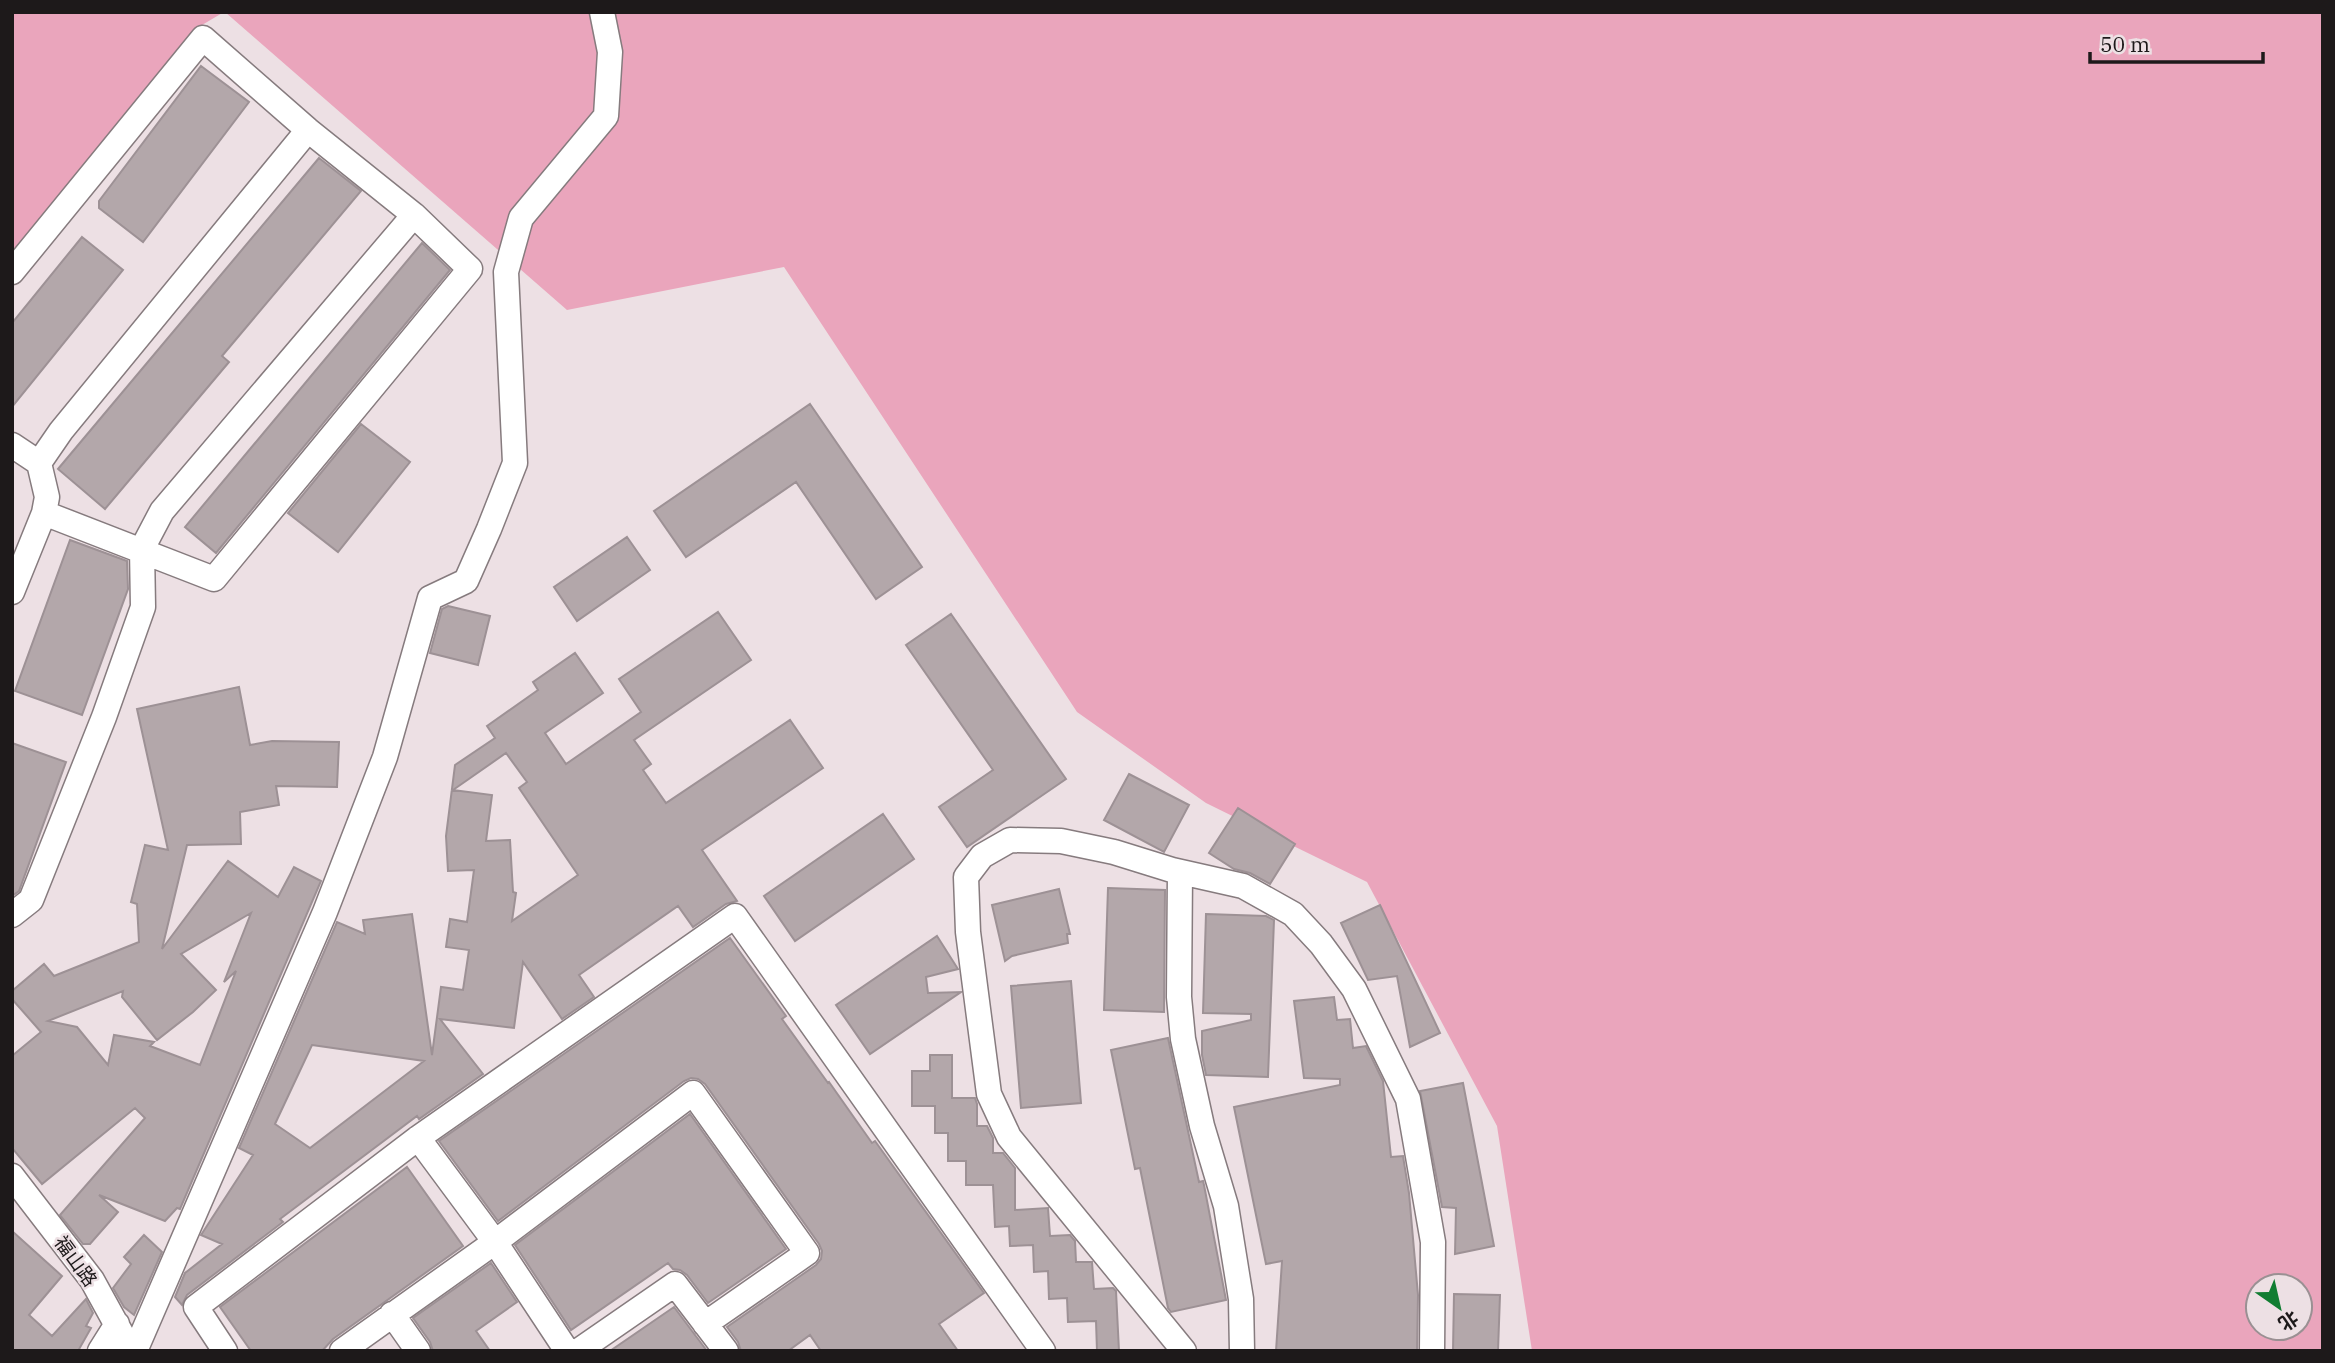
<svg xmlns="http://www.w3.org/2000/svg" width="2335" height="1363" viewBox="0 0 2335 1363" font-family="'IBM Plex Serif','Noto Sans SC',serif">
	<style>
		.green { fill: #eaa5bc; fill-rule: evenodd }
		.building { fill: #b3a7aa; stroke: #9d9195; stroke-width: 2; fill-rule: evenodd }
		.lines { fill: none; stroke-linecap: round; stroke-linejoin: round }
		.minor-casing { stroke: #867b7e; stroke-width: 27 }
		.minor { stroke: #fff; stroke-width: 24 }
		.labels { text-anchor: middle; stroke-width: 5; stroke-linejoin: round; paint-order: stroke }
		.street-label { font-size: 19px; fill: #1d191a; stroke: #ede0e4 }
	</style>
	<rect width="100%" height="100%" fill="#ede0e4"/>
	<path class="green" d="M 12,12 L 224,12 L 202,25 L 12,260 Z
		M 225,12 L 2323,12 L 2323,1351 L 1532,1351 L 1497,1126 L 1367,882 L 1206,803 L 1077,712 L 784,267 L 567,310 ZM 2258,1286 L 2300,1286 L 2300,1328 L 2258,1328 Z"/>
	<path class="building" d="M 201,66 L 249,102 L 143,242 L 99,208 L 99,201 Z
		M 319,158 L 361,191 L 222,356 L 229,362 L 105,509 L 58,469 Z
		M 82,237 L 123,270 L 12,407 L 12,323 Z
		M 422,243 L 450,270 L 216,553 L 185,527 Z
		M 810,404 L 922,567 L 876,599 L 796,482 L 686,557 L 654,511 Z
		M 361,424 L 410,462 L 338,552 L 288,513 Z
		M 627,537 L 650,570 L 577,621 L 554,587 Z
		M 70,540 L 127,561 L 128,589 L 82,715 L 15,691 Z
		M 448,606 L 490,616 L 478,665 L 430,653 L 442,609 Z
		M 718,612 L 751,660 L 634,740 L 651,764 L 643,770 L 666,803 L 790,720 L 823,768 L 702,850 L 737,901 L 726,904 L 693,927 L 678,906 L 579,975 L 594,997 L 562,1019 L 523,962 L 514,1028 L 440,1019 L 483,1074 L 419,1119 L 417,1116 L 280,1219 L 283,1222 L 187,1295 L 182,1305 L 175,1297 L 185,1273 L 222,1244 L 201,1235 L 253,1155 L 239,1148 L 337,922 L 365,934 L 363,920 L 412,914 L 432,1055 L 441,987 L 463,990 L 469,950 L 446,947 L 450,919 L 467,922 L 474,870 L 448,871 L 446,836 L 455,765 L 495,738 L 487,726 L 538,690 L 533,682 L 575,653 L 603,693 L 545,733 L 566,764 L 641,712 L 619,679 ZM 506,753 L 527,782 L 519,788 L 578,875 L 512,921 L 516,893 L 513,892 L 510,840 L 486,841 L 492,795 L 453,790 ZM 312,1045 L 424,1061 L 310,1148 L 275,1124 Z
		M 951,614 L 1066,779 L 967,847 L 939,807 L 993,770 L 906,645 Z
		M 239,687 L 250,745 L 272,741 L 339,742 L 337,787 L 276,786 L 279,805 L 240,812 L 241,844 L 187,845 L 162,949 L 228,861 L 278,897 L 294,867 L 321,881 L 180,1209 L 177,1208 L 165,1221 L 99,1195 L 118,1212 L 90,1244 L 83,1244 L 60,1215 L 145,1118 L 135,1108 L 42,1184 L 12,1148 L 12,1056 L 41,1032 L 12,999 L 12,991 L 44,964 L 54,976 L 139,942 L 137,904 L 131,902 L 145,845 L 168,850 L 137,709 ZM 251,913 L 224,982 L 236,971 L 200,1065 L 150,1046 L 154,1042 L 114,1035 L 108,1065 L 77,1027 L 48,1021 L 123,991 L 122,997 L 157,1040 L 193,1012 L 216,990 L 181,954 Z
		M 12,743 L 66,762 L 19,891 L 12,896 Z
		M 1129,774 L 1189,805 L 1164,852 L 1104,820 Z
		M 1238,808 L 1295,844 L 1270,884 L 1250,873 L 1234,869 L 1209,853 Z
		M 883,814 L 914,859 L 795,941 L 764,896 Z
		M 1108,888 L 1165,890 L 1164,1012 L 1104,1010 Z
		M 1059,889 L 1070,934 L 1067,934 L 1068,943 L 1012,956 L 1005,961 L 992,905 Z
		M 1380,905 L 1440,1033 L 1410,1047 L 1397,976 L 1368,980 L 1341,923 Z
		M 1206,914 L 1266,916 L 1274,920 L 1268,1077 L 1206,1075 L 1202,1055 L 1202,1031 L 1251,1020 L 1251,1014 L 1203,1013 Z
		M 937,936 L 958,969 L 926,977 L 928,993 L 961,992 L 870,1054 L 836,1005 Z
		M 730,938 L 786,1016 L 782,1019 L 828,1083 L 829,1082 L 872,1143 L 875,1141 L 984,1293 L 939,1324 L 958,1351 L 821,1351 L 810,1335 L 788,1351 L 741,1351 L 738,1342 L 727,1327 L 816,1265 L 821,1259 L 822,1251 L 819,1244 L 705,1084 L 698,1079 L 691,1078 L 684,1081 L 498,1221 L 439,1141 Z
		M 1071,981 L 1081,1103 L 1021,1108 L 1011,986 Z
		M 1334,997 L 1337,1020 L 1350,1019 L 1353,1048 L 1366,1046 L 1383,1081 L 1391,1157 L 1403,1156 L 1409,1193 L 1418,1295 L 1417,1351 L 1276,1351 L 1282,1261 L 1266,1264 L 1234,1107 L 1340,1085 L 1340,1079 L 1304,1078 L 1294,1001 Z
		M 1168,1038 L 1199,1182 L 1203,1181 L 1204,1185 L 1226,1300 L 1171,1312 L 1168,1308 L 1140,1168 L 1135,1169 L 1111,1050 Z
		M 930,1055 L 952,1055 L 952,1098 L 975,1098 L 977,1104 L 977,1126 L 987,1126 L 993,1138 L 993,1153 L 1003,1153 L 1015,1168 L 1015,1210 L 1048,1208 L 1050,1236 L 1070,1235 L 1075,1241 L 1076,1262 L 1092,1262 L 1094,1289 L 1113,1288 L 1116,1291 L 1119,1351 L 1097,1351 L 1096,1321 L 1068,1322 L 1067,1298 L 1049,1299 L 1048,1271 L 1034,1272 L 1033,1245 L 1010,1246 L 1009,1226 L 995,1227 L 993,1185 L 966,1185 L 966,1161 L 948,1161 L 948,1133 L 935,1133 L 935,1106 L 912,1106 L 912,1071 L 930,1071 Z
		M 1463,1083 L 1494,1246 L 1455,1254 L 1456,1208 L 1442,1207 L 1420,1091 Z
		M 690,1114 L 786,1249 L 708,1303 L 687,1275 L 680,1270 L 673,1269 L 668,1263 L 571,1330 L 515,1245 Z
		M 407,1167 L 463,1246 L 333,1339 L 322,1351 L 251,1351 L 220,1307 Z
		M 12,1231 L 62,1276 L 29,1315 L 52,1336 L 86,1299 L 93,1313 L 86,1326 L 91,1328 L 78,1351 L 12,1351 Z
		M 144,1235 L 162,1252 L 134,1315 L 124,1307 L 113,1288 L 131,1264 L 124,1257 Z
		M 491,1263 L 517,1302 L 476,1331 L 490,1351 L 433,1351 L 430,1342 L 413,1318 Z
		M 1454,1294 L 1500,1295 L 1498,1351 L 1453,1351 Z
		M 674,1307 L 707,1351 L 610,1351 Z"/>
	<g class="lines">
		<g class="minor-casing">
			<path id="minor" d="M 12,272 L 203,38 L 308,130 L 414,215 L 470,269 L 214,579 L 44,513
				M 12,445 L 39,463
				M 12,592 L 44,513 L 47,497 L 39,463 L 61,431 L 308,130
				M 1180,872 L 1179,997 L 1183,1039 L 1202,1126 L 1226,1206 L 1241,1299 L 1242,1351
				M 12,915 L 31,900 L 104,717 L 143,607 L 142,549 L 162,511 L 414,215
				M 418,1138 L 495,1242 L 567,1351
				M 12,1176 L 92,1280 L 131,1351
				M 392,1314 L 418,1351
				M 100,1351 L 117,1324
				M 135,1351 L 325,912 L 385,757 L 430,598 L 466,581 L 489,529 L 515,463 L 506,272 L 521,218 L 606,116 L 610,52 L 602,12
				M 225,1351 L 196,1307 L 418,1138 L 735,916 L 1043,1351
				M 342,1351 L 495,1242 L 693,1093 L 807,1253 L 705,1324
				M 578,1351 L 675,1284 L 726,1351
				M 1184,1351 L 1009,1137 L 989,1094 L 968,932 L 966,877 L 982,856 L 1010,840 L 1061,841 L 1114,852 L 1172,870 L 1243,886 L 1293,914 L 1321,944 L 1354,989 L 1408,1099 L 1433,1242 L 1432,1351"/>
		</g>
		<use href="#minor" class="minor"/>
	</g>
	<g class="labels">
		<g class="street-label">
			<text transform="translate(76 1261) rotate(54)" y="7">福山路</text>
		</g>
	</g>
	<rect width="2335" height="1363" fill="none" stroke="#1d191a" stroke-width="28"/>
	<g transform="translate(2279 1307) rotate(146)"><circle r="33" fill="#ede0e4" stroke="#9a9093" stroke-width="2"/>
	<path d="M0-5L12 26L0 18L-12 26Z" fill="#117d32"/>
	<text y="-10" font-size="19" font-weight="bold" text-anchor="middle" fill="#1d191a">北</text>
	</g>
	<path d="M2090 52v10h173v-10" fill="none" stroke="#1d191a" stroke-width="3.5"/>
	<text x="2100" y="52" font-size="21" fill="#1d191a" stroke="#ede0e4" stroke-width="5" paint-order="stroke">50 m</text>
</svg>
